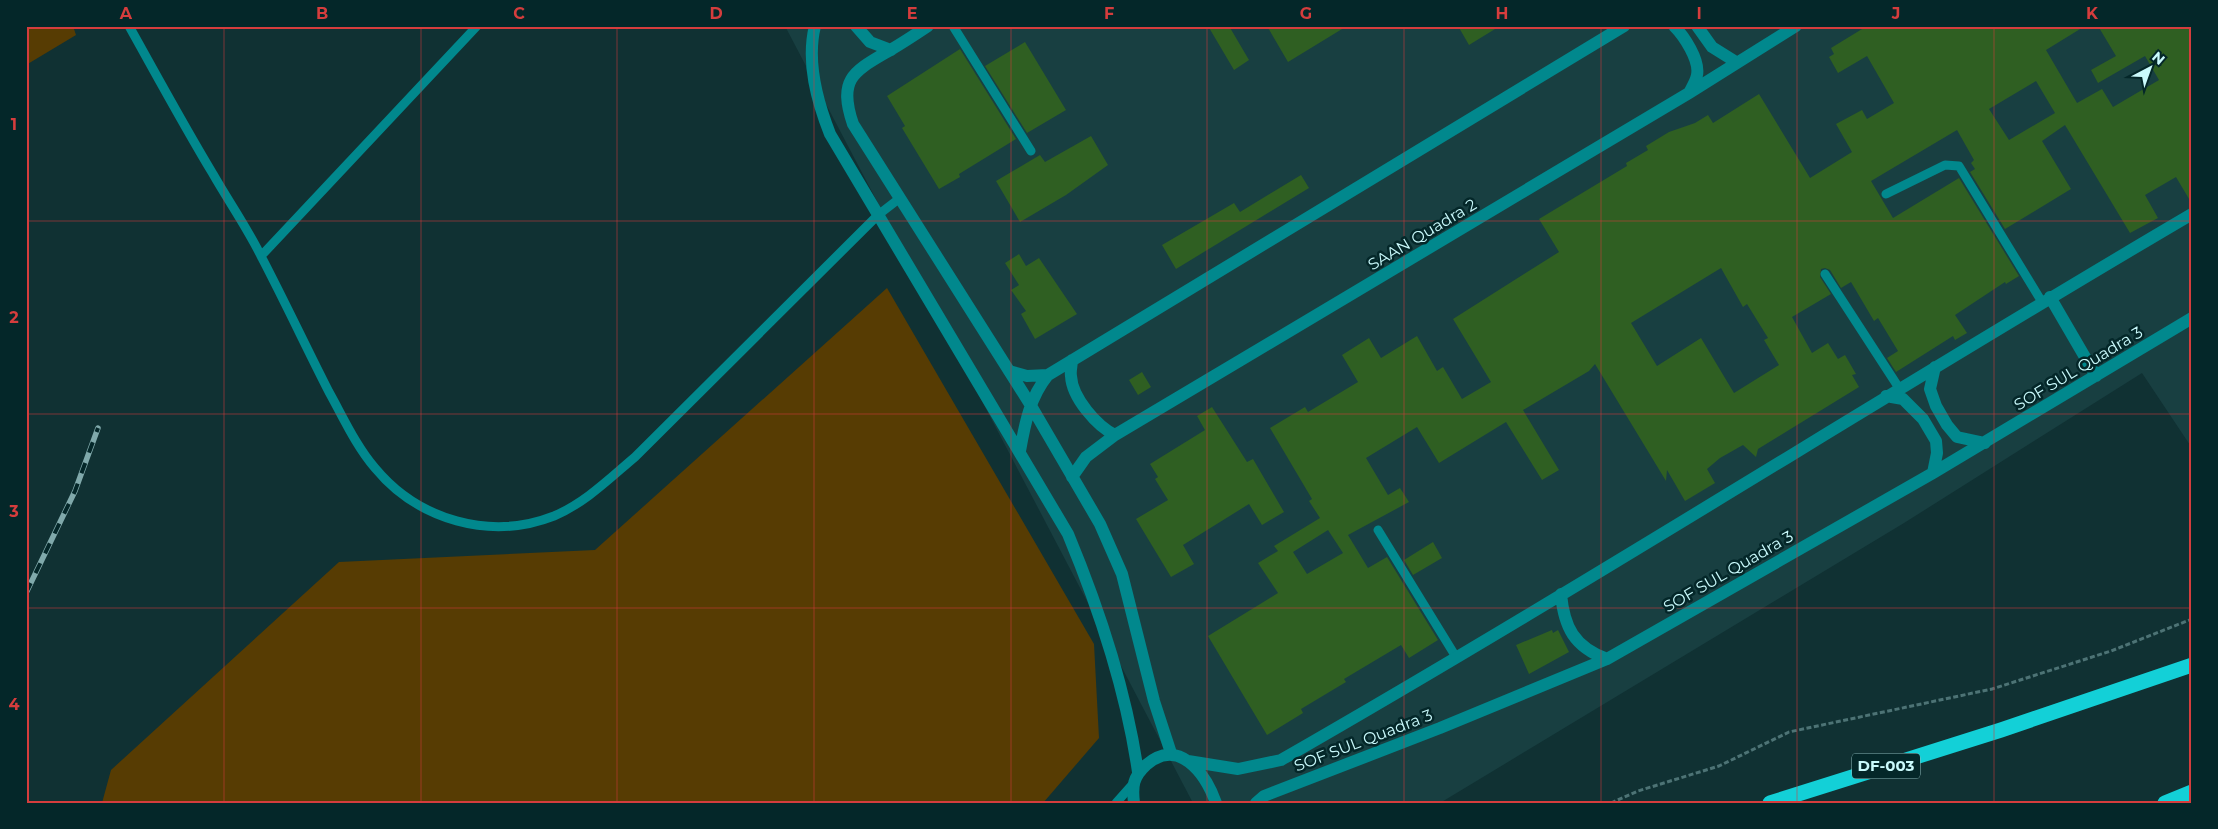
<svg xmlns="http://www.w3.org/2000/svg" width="2218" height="829" viewBox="0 0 2218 829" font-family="Montserrat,sans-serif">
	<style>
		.built { fill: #183f41 }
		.green { fill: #573c03 }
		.building { fill: #2f5f22; fill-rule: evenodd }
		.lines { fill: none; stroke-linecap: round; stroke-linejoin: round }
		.path { stroke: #4d7375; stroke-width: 3; stroke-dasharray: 5 2.5; stroke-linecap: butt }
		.lane { stroke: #01888d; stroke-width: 9 }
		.street { stroke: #01888d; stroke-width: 12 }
		.highway { stroke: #13d0d7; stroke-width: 15 }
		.rail-casing { stroke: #80a9ab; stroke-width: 5.5 }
		.rail { stroke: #042729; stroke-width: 4; stroke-dasharray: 11; stroke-linecap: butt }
		.grid { fill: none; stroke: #d53d3d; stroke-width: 1; stroke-opacity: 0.55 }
		.labels { text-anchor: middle; stroke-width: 5; stroke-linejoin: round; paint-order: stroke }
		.shield { fill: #042729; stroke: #8fbbbd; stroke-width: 1 }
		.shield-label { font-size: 15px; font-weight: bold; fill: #cafafc }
		.street-label { font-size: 16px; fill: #cafafc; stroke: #042729 }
		.neatline { fill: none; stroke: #d53d3d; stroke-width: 2 }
		.grid-label { font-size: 16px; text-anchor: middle; font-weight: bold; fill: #d53d3d }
	</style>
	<rect width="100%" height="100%" fill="#103133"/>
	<path class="built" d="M 785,26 L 2192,26 L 2192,448 L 2142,373 L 1904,523 L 1440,803 L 1193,803 Z"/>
	<path class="green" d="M 26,26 L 73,26 L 76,35 L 26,65 Z
		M 887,288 L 1094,644 L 1099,738 L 1043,803 L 102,803 L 111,770 L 339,562 L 595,550 Z"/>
	<path class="building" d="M 1208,26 L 1229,26 L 1249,60 L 1234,70 Z
		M 1267,26 L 1347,26 L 1288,62 Z
		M 1458,26 L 1500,26 L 1469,45 Z
		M 1867,26 L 2085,26 L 2046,50 L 2077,103 L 2102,89 L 2113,107 L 2159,80 L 2145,56 L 2098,83 L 2091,70 L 2116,56 L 2098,26 L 2192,26 L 2192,204 L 2176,177 L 2145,195 L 2158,218 L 2130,233 L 2065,125 L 2042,141 L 2071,189 L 2005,229 L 1970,172 L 1975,169 L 1971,163 L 1974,160 L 1957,130 L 1871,181 L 1893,218 L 1959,178 L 2019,276 L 2006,284 L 2005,282 L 1955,315 L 1967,333 L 1955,340 L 1953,336 L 1896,372 L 1887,358 L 1898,351 L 1878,318 L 1874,321 L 1851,282 L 1841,288 L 1830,270 L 1825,268 L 1821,269 L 1820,277 L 1831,294 L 1792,317 L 1812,353 L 1828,343 L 1838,359 L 1845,355 L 1856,374 L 1852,375 L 1859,387 L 1758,449 L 1756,457 L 1743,445 L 1720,458 L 1707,469 L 1715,483 L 1685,501 L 1667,470 L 1666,481 L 1595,364 L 1589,371 L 1523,410 L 1559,470 L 1542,480 L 1506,422 L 1439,463 L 1417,427 L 1366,458 L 1388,495 L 1400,488 L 1409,502 L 1348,535 L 1368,568 L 1387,557 L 1438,640 L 1409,658 L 1401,645 L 1344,679 L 1346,682 L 1301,709 L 1303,713 L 1267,735 L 1208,636 L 1278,593 L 1258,563 L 1278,551 L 1274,546 L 1320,518 L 1309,501 L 1312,499 L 1270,428 L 1305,407 L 1308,412 L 1358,382 L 1342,355 L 1369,338 L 1381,358 L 1417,336 L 1437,371 L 1443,367 L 1462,399 L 1491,382 L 1453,319 L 1559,252 L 1539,219 L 1627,166 L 1626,163 L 1648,150 L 1646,146 L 1669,132 L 1695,123 L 1708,115 L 1713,123 L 1759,94 L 1810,178 L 1852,152 L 1836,124 L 1862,110 L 1867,119 L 1894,103 L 1867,56 L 1838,73 L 1829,57 L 1834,54 L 1831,48 ZM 2036,81 L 2055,113 L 2009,140 L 1989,109 ZM 1721,268 L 1743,307 L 1747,304 L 1768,338 L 1764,340 L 1779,365 L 1734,393 L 1701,338 L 1657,366 L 1631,323 ZM 1328,530 L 1343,553 L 1307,574 L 1293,552 Z
		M 1025,42 L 1066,110 L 1027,133 L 985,66 Z
		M 960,49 L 1016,139 L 959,174 L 960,177 L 939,189 L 902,128 L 905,126 L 887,96 Z
		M 1091,136 L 1108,165 L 1066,195 L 1020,222 L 996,181 L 1040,155 L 1045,162 Z
		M 1301,175 L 1309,188 L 1176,269 L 1162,245 L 1234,203 L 1240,212 Z
		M 1019,254 L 1026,266 L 1039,258 L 1077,314 L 1035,339 L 1021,314 L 1026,311 L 1011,290 L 1019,285 L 1005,263 Z
		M 1142,372 L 1151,387 L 1138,395 L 1129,380 Z
		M 1212,407 L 1247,462 L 1253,459 L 1284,512 L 1262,525 L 1249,504 L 1183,545 L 1194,564 L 1171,577 L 1136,519 L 1168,500 L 1155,479 L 1158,477 L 1150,464 L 1205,430 L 1197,416 Z
		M 1433,542 L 1442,558 L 1413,575 L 1404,560 Z
		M 1552,630 L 1553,633 L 1558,630 L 1569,652 L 1529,674 L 1516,645 Z"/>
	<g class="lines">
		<path class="path" d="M 1611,803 L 1638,791 L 1719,766 L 1789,732 L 1992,689 L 2111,651 L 2192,619"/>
		<path class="lane" d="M 129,26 C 157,76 184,126 213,174 C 229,202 248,229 262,258 C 285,302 306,347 329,392 C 343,417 356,446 375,468 C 418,520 490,541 554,516 C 585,503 610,478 635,457 L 878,215 L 900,198
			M 953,26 L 1031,151
			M 1886,194 L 1945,165 L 1959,166 L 2042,302
			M 261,256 L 477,26
			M 1825,274 L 1899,388
			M 1378,530 L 1456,657
			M 1116,803 L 1132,785"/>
		<path class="street" d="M 815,26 C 806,62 817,101 830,134 L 1068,534 C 1100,611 1126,689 1138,772
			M 856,26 L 870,42 L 891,50
			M 928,26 C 916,34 904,42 892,49 C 855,71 837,77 853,124 L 1030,404 L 1100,524 L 1122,574 L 1154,701 L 1171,753
			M 1674,26 C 1684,36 1700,60 1697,75 C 1696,81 1692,87 1689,93
			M 1697,26 L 1712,47 L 1736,62
			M 2050,297 L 2096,376
			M 1072,360 C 1072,365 1070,371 1071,376 C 1072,398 1097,426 1115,435
			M 1935,367 L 1930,389 L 1936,406 L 1947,425 L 1957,437 L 1985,443
			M 1009,371 L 1027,376 L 1048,375
			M 1886,396 L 1903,399 L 1923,419 L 1936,441 L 1937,453 L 1933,473
			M 1020,451 C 1025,423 1030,397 1048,375 L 1624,26
			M 1072,477 L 1086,457 L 1115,435 L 1689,93 L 1796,26
			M 1561,594 C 1564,627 1574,647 1607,659
			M 1188,761 L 1238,769 L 1281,760 C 1588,584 1887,393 2192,214
			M 1134,803 C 1132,786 1133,777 1146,765 C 1178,737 1205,772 1216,803
			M 1256,803 L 1264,796 L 1440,728 L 1607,659 L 1933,473 L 2192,318"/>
		<path class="highway" d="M 1770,803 L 2001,730 L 2192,665
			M 2165,803 L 2192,792"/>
		<g class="rail-casing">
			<path id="rail" d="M 26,593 L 75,491 L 98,428"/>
		</g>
		<use href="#rail" class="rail"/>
	</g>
	<path class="grid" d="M 224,26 L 224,803M 421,26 L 421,803M 617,26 L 617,803M 814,26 L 814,803M 1011,26 L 1011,803M 1207,26 L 1207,803M 1404,26 L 1404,803M 1601,26 L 1601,803M 1797,26 L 1797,803M 1994,26 L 1994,803M 26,221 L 2192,221M 26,414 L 2192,414M 26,608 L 2192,608"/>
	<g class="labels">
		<rect class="shield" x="1852" y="753.5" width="68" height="25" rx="4"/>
		<g class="shield-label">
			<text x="1886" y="771">DF-003</text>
		</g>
		<g class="street-label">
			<text transform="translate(1422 234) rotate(-31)" y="6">SAAN Quadra 2</text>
			<text transform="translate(2078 368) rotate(-31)" y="6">SOF SUL Quadra 3</text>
			<text transform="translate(1728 571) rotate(-30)" y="6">SOF SUL Quadra 3</text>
			<text transform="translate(1363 740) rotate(-21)" y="6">SOF SUL Quadra 3</text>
		</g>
	</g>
	<rect width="2218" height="829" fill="none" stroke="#042729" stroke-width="55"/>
	<g transform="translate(2150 68) rotate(41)" stroke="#042729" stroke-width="4" paint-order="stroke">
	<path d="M0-4L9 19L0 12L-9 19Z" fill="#cafafc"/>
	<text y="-8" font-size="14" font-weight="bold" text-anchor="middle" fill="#cafafc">N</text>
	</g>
	<rect x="28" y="28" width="2162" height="774" class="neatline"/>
	<g class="grid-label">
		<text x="126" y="19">A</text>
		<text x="322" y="19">B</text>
		<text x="519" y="19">C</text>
		<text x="716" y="19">D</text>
		<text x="912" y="19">E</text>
		<text x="1109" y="19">F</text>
		<text x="1306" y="19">G</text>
		<text x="1502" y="19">H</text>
		<text x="1699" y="19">I</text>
		<text x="1896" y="19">J</text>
		<text x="2092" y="19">K</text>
		<text x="14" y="130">1</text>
		<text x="14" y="323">2</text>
		<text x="14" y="517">3</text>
		<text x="14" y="710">4</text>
	</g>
</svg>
